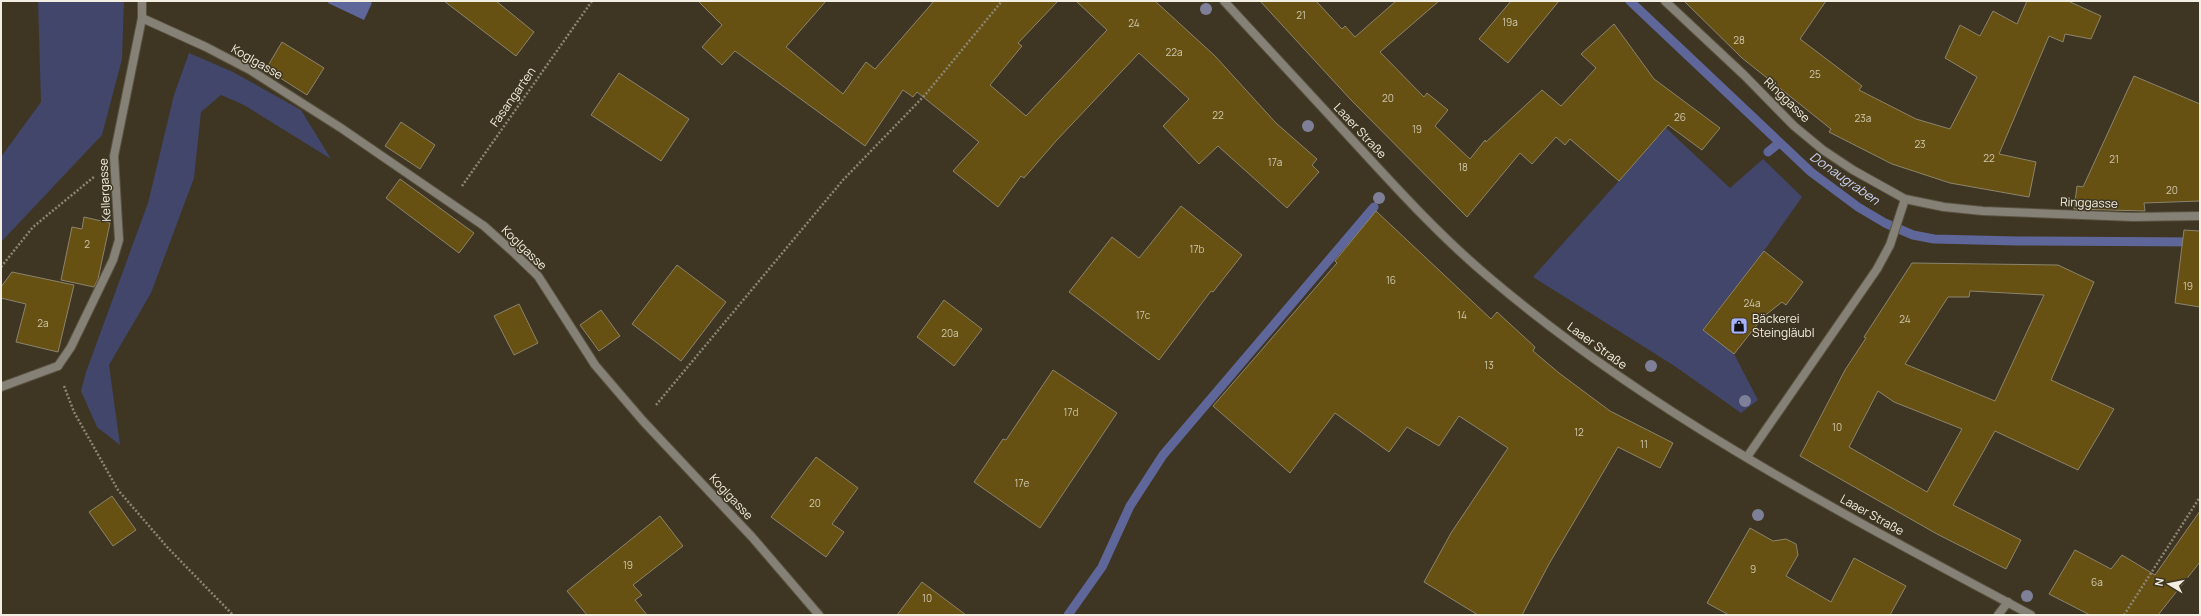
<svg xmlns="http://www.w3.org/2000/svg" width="2201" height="616" viewBox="0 0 2201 616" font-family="Manrope,sans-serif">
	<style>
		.green { fill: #41466a }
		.water { fill: #5f669a }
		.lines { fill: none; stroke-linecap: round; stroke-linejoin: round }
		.stream { stroke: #5f669a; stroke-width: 9 }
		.building { fill: #665112; stroke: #8c846d; fill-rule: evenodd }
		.service-casing { stroke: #5b5341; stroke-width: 10 }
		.minor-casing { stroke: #5b5341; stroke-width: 10 }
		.tertiary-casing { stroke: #5b5341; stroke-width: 10 }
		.path { stroke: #8d8675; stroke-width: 2.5; stroke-dasharray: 2 2; stroke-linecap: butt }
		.service { stroke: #858177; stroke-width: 8 }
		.minor { stroke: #858177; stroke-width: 8 }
		.tertiary { stroke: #858177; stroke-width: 8 }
		.tree { fill: #7e8099 }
		.labels { text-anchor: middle; stroke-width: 3; stroke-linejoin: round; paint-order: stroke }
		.number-label { font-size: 10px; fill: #d0c7ae }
		.street-label { font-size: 12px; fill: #f3eee2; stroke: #3e3622 }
		.poi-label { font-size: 12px; fill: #f3eee2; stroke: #3e3622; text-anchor: start }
		.water-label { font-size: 13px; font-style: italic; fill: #ccd2f2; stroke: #3e3622 }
	</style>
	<rect width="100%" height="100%" fill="#3e3622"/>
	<path class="green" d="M 38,1 L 124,1 L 122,59 L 102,135 L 1,242 L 1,157 L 41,102 Z
		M 189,53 L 233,72 L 301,110 L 331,159 L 244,105 L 221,95 L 201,112 L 194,178 L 151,293 L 109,365 L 120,445 L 97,427 L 81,391 L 86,372 L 148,203 L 174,95 Z
		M 1666,128 L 1730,188 L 1763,159 L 1802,197 L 1766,248 L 1703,329 L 1734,354 L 1758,400 L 1741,413 L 1673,365 L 1533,277 Z"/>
	<path class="water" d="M 329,1 L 369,1 L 372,3 L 364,20 L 328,3 Z"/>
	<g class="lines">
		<path class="stream" d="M 1630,1 L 1811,172 L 1858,207 L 1885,223 L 1913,235 L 1934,239 L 2017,241 L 2200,242
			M 1768,152 L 1779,143
			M 1068,615 L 1102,567 L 1130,506 L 1163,455 L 1374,207"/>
	</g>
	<path class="building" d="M 444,1 L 496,1 L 534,32 L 516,56 Z
		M 698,1 L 826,1 L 786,47 L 843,94 L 866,62 L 875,69 L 934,1 L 1058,1 L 1018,43 L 1022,46 L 990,85 L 1026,116 L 1107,30 L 1076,1 L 1155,1 L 1215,56 L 1276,123 L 1317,159 L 1312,165 L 1319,172 L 1287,208 L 1218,146 L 1199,164 L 1163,126 L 1189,99 L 1139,53 L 1056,141 L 1024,178 L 1021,176 L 998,207 L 953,171 L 979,142 L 917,92 L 913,97 L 903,90 L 865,146 L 735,51 L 722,65 L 702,47 L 722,25 Z
		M 1260,1 L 1316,1 L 1342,29 L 1345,26 L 1355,37 L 1396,1 L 1439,1 L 1380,52 L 1424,97 L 1427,93 L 1448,110 L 1435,126 L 1470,159 L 1485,140 L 1486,142 L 1542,90 L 1561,106 L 1596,68 L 1581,54 L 1614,24 L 1654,79 L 1720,128 L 1702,150 L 1668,125 L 1619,181 L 1570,139 L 1565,145 L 1556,137 L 1532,164 L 1520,153 L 1467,217 L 1351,100 Z
		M 1511,1 L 1559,1 L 1508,63 L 1479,39 Z
		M 1684,1 L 1826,1 L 1800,39 L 1862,86 L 1859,90 L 1916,119 L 1950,129 L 1977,77 L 1945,58 L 1960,25 L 1980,36 L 1993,11 L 2017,24 L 2027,1 L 2068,1 L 2101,16 L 2091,39 L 2065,34 L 2063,42 L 2049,36 L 1999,154 L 2036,162 L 2029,197 L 1950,183 L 1892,164 L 1829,132 L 1831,129 L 1742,58 Z
		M 282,42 L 324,68 L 307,95 L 266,69 Z
		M 619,73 L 689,119 L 661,161 L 591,115 Z
		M 2134,76 L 2200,104 L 2200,201 L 2144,203 L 2145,211 L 2074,209 L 2077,186 L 2083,187 Z
		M 401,122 L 435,145 L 420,169 L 385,146 Z
		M 400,179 L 474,233 L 459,253 L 386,198 Z
		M 1181,206 L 1242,255 L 1213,292 L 1211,291 L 1159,360 L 1069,292 L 1112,237 L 1139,258 Z
		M 1376,211 L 1491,319 L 1497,312 L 1535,347 L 1533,351 L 1559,373 L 1610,411 L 1673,443 L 1660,468 L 1618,447 L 1549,564 L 1522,615 L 1478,615 L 1424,582 L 1451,533 L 1508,448 L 1459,416 L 1439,446 L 1407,427 L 1389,452 L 1335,413 L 1290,473 L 1213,406 L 1337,263 L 1335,261 Z
		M 84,217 L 110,223 L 98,279 L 94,287 L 61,280 L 72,227 L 82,229 Z
		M 2184,230 L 2200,231 L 2200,307 L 2175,303 Z
		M 1764,251 L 1803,282 L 1786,305 L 1782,302 L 1763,317 L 1734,354 L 1703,330 Z
		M 1912,263 L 2058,265 L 2094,282 L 2051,380 L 2114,409 L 2078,470 L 1995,431 L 1953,505 L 2021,540 L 2006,569 L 1937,534 L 1800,456 L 1845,370 L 1866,338 L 1864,337 ZM 1970,291 L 2044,295 L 1995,401 L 1905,364 L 1948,297 L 1969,297 ZM 1878,391 L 1894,402 L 1962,429 L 1927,492 L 1849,447 Z
		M 677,265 L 726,302 L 681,361 L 632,324 Z
		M 12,272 L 74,285 L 58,352 L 16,342 L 26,304 L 1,298 L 1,287 Z
		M 944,300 L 982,329 L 954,366 L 917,337 Z
		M 519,304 L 538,343 L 514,355 L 494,316 Z
		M 601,310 L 620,336 L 599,351 L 580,325 Z
		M 1053,370 L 1117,413 L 1040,528 L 974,482 L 1003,439 L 1006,440 Z
		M 816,457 L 858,488 L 832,524 L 844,532 L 826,557 L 771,517 Z
		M 112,496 L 136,530 L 113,546 L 89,512 Z
		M 2200,511 L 2200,562 L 2158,615 L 2090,615 L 2049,594 L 2075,550 L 2111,569 L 2122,555 L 2155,575 Z
		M 660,516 L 683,546 L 633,585 L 642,595 L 635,600 L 647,615 L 587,615 L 567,591 Z
		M 1750,528 L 1773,541 L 1786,539 L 1796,544 L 1798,555 L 1786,576 L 1831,602 L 1854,558 L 1906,586 L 1890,615 L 1729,615 L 1707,603 Z
		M 922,582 L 966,615 L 897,615 Z"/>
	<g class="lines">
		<g class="service-casing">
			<path id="service" d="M 1,387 L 58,366"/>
		</g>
		<g class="minor-casing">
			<path id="minor" d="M 1665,1 L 1744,75 L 1794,126 L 1823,150 L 1853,170 L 1905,199 L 1944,207 L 1983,211 L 2133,217 L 2200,216
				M 142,18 L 206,47 L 250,70 L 341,128 L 484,226 L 512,251 L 538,276 L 595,365 L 643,421 L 752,537 L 819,615
				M 58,366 L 71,347 L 113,260 L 119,240 L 114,156 L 142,18 L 142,1
				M 1747,457 L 1877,269 L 1890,245 L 1905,199
				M 1998,615 L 2008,602"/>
		</g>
		<g class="tertiary-casing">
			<path id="tertiary" d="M 1224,1 C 1268,49 1312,97 1356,144 C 1399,191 1442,238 1491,279 C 1653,416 1845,515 2031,615"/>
		</g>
		<path class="path" d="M 462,186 L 592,1
			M 1,267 L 33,227 L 95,176
			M 64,386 L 74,412 L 118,490 L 168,548 L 233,615
			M 656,405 L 843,180 L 925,95 L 1002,1
			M 2124,615 L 2200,497"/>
		<use href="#service" class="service"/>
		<use href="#minor" class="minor"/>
		<use href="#tertiary" class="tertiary"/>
	</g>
	<g class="tree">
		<circle cx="1206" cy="9" r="6"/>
		<circle cx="1308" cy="126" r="6"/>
		<circle cx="1379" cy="198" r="6"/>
		<circle cx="1651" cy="366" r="6"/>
		<circle cx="1745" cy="401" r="6"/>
		<circle cx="1758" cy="515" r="6"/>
		<circle cx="2027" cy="596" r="6"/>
	</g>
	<defs>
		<g id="shop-square" transform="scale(0.9)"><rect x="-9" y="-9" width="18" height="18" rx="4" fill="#a6b1fc" stroke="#3e3622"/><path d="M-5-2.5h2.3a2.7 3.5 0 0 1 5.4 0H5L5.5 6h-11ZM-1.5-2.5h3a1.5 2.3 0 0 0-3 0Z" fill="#111"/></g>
	</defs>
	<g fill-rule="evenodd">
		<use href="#shop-square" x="1739" y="326"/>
	</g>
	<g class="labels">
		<g class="number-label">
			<text x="1301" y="19">21</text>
			<text x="1510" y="26">19a</text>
			<text x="1134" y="27">24</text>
			<text x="1739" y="44">28</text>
			<text x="1174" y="56">22a</text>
			<text x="1815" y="78">25</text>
			<text x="1388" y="102">20</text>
			<text x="1218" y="119">22</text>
			<text x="1680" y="121">26</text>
			<text x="1863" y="122">23a</text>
			<text x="1417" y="133">19</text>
			<text x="1920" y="148">23</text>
			<text x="1989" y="162">22</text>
			<text x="2114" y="163">21</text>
			<text x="1275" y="166">17a</text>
			<text x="1463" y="171">18</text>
			<text x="2172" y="194">20</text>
			<text x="87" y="248">2</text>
			<text x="1197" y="253">17b</text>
			<text x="1391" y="284">16</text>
			<text x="2188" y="290">19</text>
			<text x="1752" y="307">24a</text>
			<text x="1143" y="319">17c</text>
			<text x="1462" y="319">14</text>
			<text x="1905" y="323">24</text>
			<text x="43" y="327">2a</text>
			<text x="950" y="337">20a</text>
			<text x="1489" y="369">13</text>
			<text x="1071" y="416">17d</text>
			<text x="1837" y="431">10</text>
			<text x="1579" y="436">12</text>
			<text x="1644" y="448">11</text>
			<text x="1022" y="487">17e</text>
			<text x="815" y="507">20</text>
			<text x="628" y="569">19</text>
			<text x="1753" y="573">9</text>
			<text x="2097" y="586">6a</text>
			<text x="927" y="602">10</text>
		</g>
		<g class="street-label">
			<text transform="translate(257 62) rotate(30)" y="4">Koglgasse</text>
			<text transform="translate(513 97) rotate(-55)" y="4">Fasangarten</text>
			<text transform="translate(1787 100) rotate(44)" y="4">Ringgasse</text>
			<text transform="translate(1360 131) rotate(47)" y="4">Laaer Straße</text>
			<text transform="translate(105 190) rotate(-93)" y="4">Kellergasse</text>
			<text transform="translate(2089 203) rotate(2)" y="4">Ringgasse</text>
			<text transform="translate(524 248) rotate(44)" y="4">Koglgasse</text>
			<text transform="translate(1597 346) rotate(36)" y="4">Laaer Straße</text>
			<text transform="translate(731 497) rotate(47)" y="4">Koglgasse</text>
			<text transform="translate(1872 515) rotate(29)" y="4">Laaer Straße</text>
		</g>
		<g class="poi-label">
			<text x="1752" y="323">Bäckerei<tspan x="1752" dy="14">Steingläubl</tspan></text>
		</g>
		<g class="water-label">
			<text transform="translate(1845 178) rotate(35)" y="5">Donaugraben</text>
		</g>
	</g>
	<rect width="2201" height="616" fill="none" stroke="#f3eee2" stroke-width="4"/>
	<g transform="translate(2169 584) rotate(280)" stroke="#3e3622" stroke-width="3" paint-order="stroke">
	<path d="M0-3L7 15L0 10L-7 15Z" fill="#f3eee2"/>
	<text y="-6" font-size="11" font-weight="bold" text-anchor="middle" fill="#f3eee2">N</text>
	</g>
</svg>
